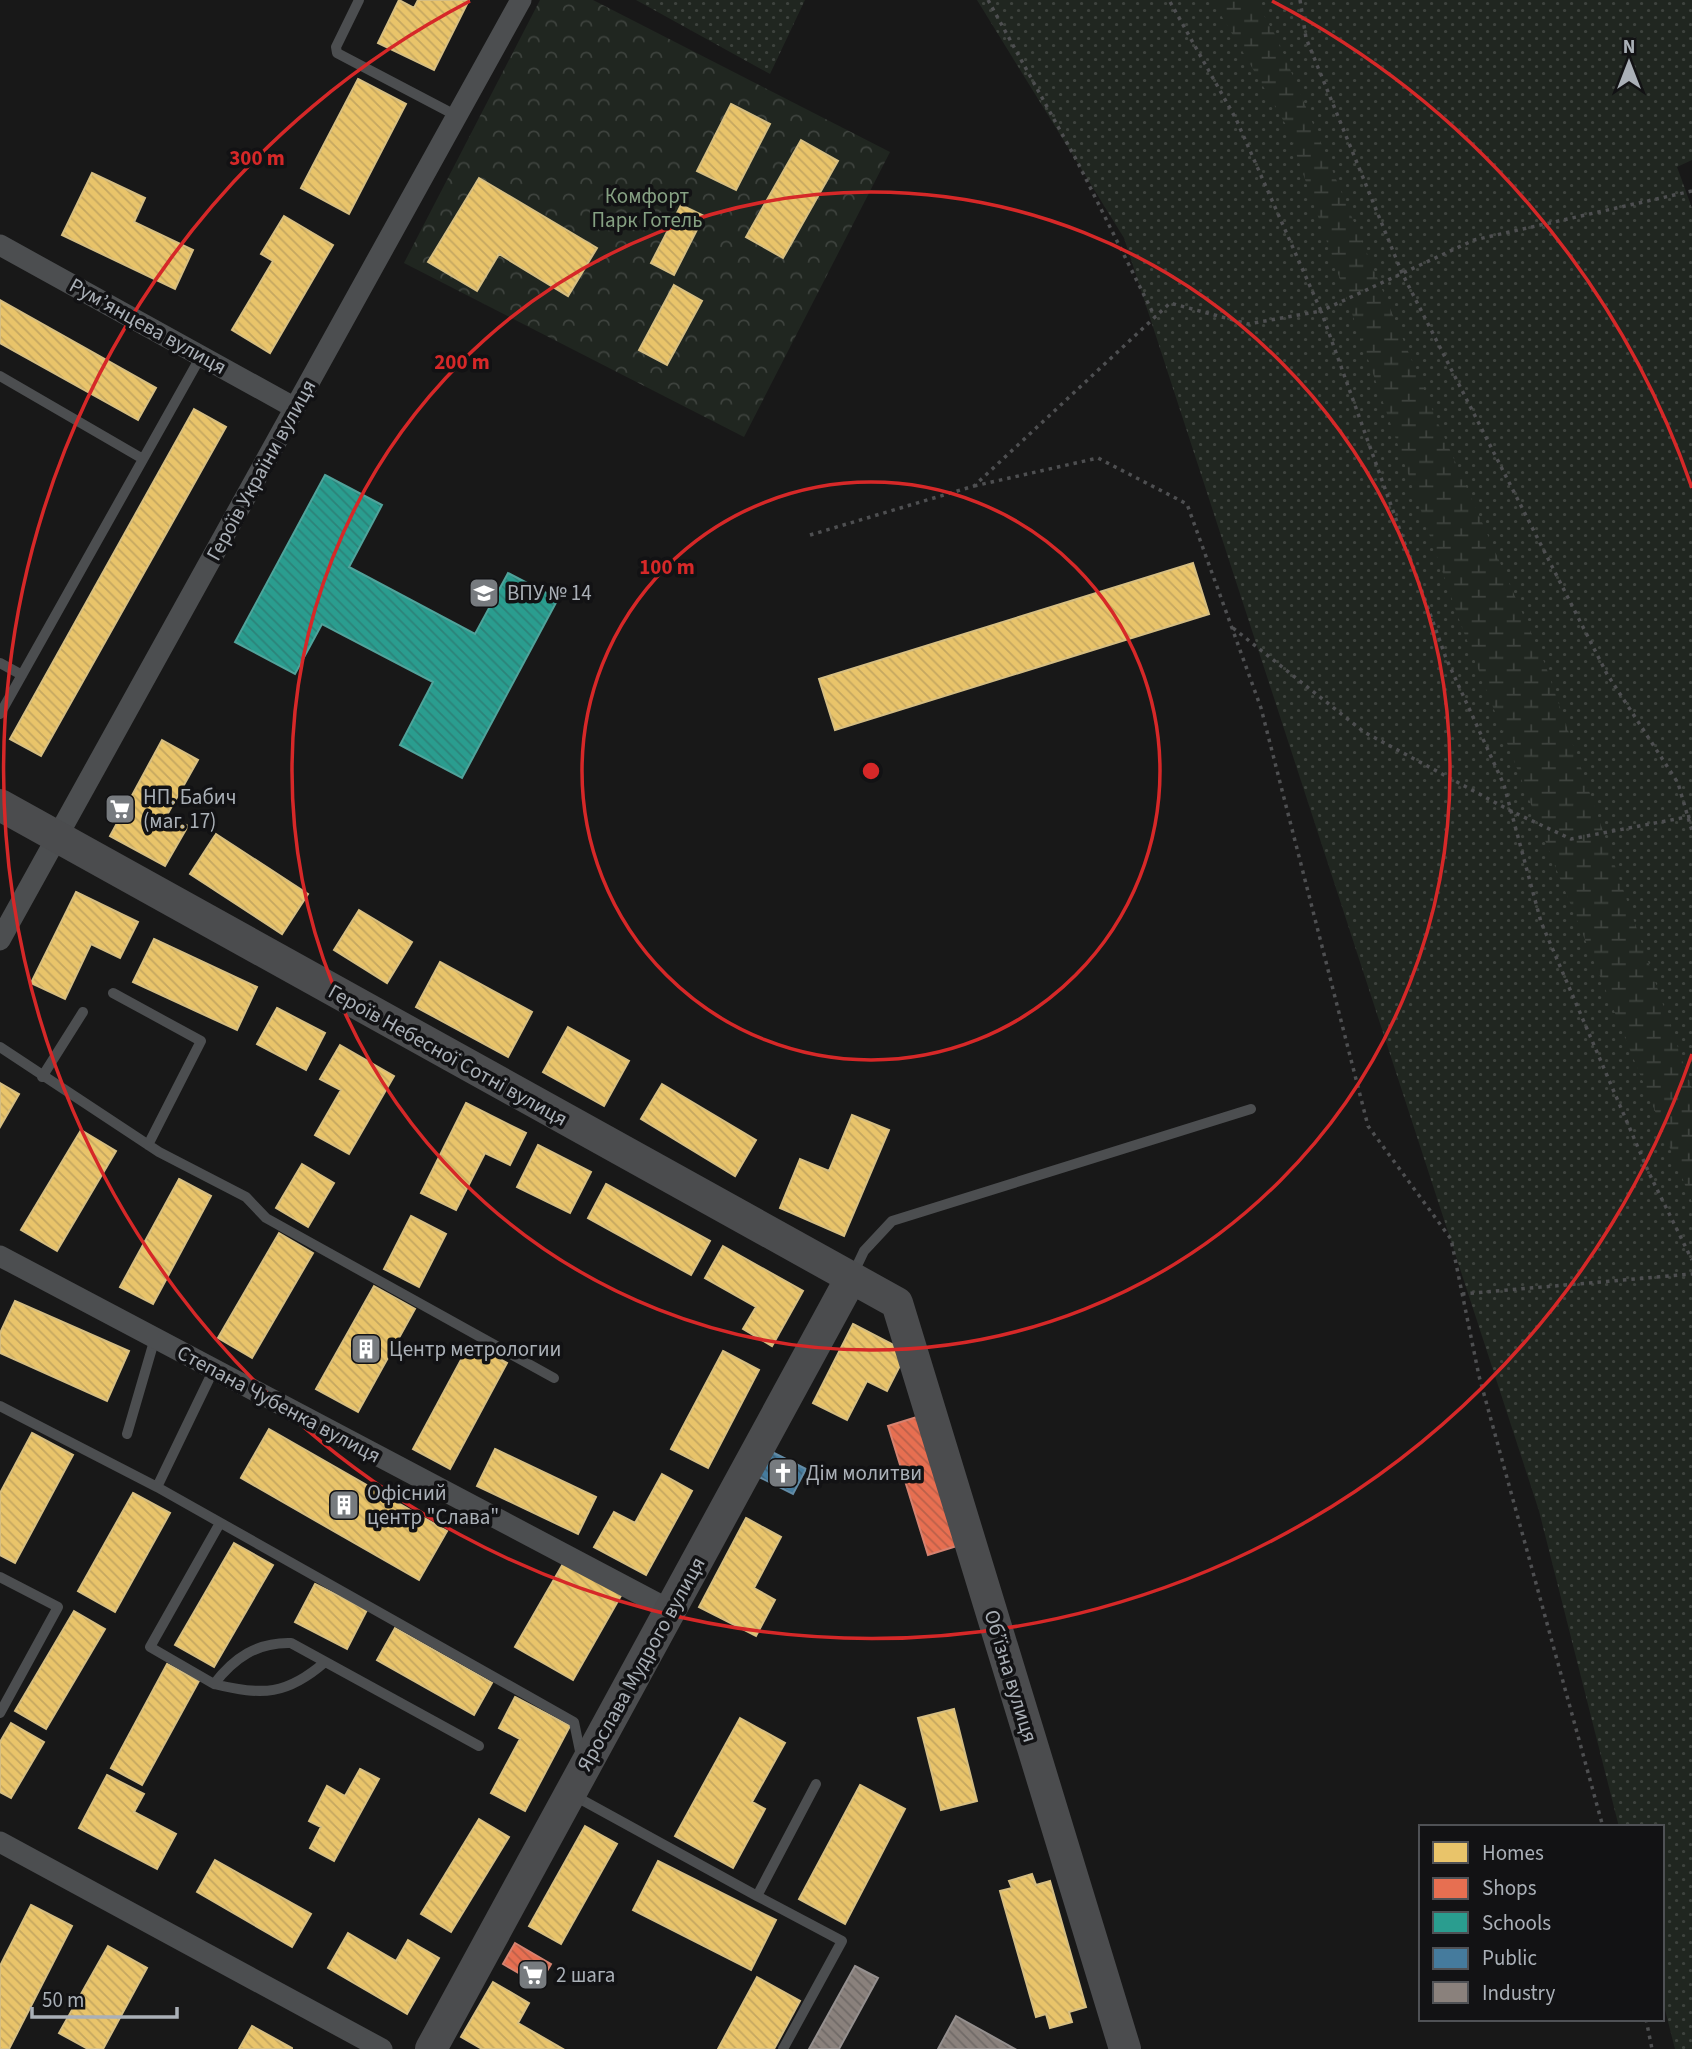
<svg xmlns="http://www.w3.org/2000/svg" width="1692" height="2049" viewBox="0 0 1692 2049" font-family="'Source Sans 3',sans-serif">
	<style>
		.grass { fill: url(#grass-dots) }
		.forest { fill: url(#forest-crowns) }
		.wetland { fill: url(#wetland-marsh) }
		.homes { fill: url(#homes-back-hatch); stroke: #d6be81; stroke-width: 2 }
		.shops { fill: url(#shops-back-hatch); stroke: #d58270; stroke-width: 2 }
		.schools { fill: url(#schools-back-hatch); stroke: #50a39b; stroke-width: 2 }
		.public { fill: url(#public-back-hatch); stroke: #638ba5; stroke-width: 2 }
		.industry { fill: url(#industry-back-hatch); stroke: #948f8e; stroke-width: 2 }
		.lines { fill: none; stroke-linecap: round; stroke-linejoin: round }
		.path { stroke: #4e4f51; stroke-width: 3.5; stroke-dasharray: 3.5 5; stroke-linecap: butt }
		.lane { stroke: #4c4e50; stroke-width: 10 }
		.street { stroke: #4c4e50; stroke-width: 21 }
		.secondary { stroke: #4b4c4e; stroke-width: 32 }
		.ring { fill: none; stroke: #d62828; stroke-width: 3.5 }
		.labels { text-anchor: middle; stroke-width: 7; stroke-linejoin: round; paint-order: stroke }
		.park-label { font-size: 21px; fill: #86a183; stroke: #121214 }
		.street-label { font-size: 21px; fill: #aab0b7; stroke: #121214 }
		.poi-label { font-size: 21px; fill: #aab0b7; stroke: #121214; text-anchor: start }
		.centre { fill: #d62828; stroke: #121214; stroke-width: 3.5 }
		.ring-label { font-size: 21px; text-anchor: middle; font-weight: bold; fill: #d62828; stroke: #121214; stroke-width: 7; stroke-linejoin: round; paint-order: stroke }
	</style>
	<defs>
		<pattern id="grass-dots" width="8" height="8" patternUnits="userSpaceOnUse" patternTransform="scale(1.75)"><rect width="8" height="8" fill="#202620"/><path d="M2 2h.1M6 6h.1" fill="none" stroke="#3e433e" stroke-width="1.8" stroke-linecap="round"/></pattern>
		<pattern id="forest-crowns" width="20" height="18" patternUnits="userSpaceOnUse" patternTransform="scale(1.75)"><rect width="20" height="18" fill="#202620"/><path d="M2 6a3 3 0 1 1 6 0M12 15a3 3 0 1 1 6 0" fill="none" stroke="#3e433e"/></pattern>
		<pattern id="wetland-marsh" width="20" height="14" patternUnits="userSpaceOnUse" patternTransform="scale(1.75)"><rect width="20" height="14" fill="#202620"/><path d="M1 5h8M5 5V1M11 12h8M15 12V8" fill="none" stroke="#3e433e"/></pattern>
		<pattern id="homes-back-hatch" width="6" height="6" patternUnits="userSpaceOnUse" patternTransform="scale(1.75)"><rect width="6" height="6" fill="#e9c46a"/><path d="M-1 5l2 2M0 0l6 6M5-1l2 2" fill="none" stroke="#c5a760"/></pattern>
		<pattern id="shops-back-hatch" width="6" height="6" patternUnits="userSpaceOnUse" patternTransform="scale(1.75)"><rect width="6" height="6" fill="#e76f51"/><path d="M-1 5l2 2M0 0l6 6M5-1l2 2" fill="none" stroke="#ba604a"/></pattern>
		<pattern id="schools-back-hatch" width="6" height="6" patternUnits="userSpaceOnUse" patternTransform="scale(1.75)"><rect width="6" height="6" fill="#2a9d8f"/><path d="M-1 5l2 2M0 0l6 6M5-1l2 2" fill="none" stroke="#2c8379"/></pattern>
		<pattern id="public-back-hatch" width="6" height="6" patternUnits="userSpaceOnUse" patternTransform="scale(1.75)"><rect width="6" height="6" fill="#457b9d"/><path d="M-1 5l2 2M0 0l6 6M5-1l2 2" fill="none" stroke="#3f6279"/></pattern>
		<pattern id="industry-back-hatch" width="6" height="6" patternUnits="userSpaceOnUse" patternTransform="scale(1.75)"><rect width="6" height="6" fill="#8a817c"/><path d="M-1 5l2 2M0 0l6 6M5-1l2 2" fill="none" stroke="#706a67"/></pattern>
	</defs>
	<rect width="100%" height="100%" fill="#181818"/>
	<path class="grass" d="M 636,0 L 805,0 L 770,74 Z
		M 977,0 L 1692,0 L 1692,160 L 1677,167 L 1692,208 L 1692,2049 L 1675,2049 L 1662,1998 L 1662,1827 L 1619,1827 L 1539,1511 L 1124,238 Z"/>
	<path class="forest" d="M 540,0 L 593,0 L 890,152 L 744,437 L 404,263 Z"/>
	<path class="wetland" d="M 1212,0 L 1255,0 L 1277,38 L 1438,423 L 1545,664 L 1692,1088 L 1692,1202 L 1557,871 L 1461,625 L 1286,125 Z"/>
	<path class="homes" d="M 399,0 L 414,8 L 418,0 L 469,0 L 434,70 L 378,43 Z
		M 358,79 L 406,104 L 349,214 L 301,188 Z
		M 731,104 L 770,124 L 736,190 L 697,171 Z
		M 801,140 L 838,161 L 783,258 L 746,237 Z
		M 92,173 L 145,198 L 134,222 L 193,250 L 175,289 L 62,235 Z
		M 479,178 L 597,248 L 568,296 L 499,254 L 477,291 L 428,262 Z
		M 681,205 L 704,216 L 674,275 L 651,263 Z
		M 284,216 L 333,245 L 270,353 L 232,330 L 273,261 L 261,254 Z
		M 674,285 L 702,301 L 667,365 L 639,350 Z
		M 0,300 L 156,388 L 138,420 L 0,343 Z
		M 194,409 L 226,427 L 41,756 L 10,739 Z
		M 1193,563 L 1209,614 L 835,730 L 819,679 Z
		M 162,740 L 198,760 L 167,815 L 188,826 L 165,866 L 110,836 Z
		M 216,834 L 308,894 L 282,934 L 190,874 Z
		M 76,892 L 138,922 L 120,958 L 91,944 L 65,999 L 31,983 Z
		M 359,910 L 412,942 L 387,983 L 334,950 Z
		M 154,939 L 257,987 L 237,1030 L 133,982 Z
		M 440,962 L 532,1012 L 508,1057 L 416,1007 Z
		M 277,1008 L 325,1033 L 306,1070 L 257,1044 Z
		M 568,1027 L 629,1061 L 604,1106 L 543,1072 Z
		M 340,1045 L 394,1076 L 349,1154 L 315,1135 L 341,1090 L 320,1079 Z
		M 0,1083 L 19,1094 L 0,1127 Z
		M 662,1084 L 756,1140 L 735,1176 L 641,1119 Z
		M 466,1103 L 526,1133 L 510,1165 L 485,1153 L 456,1210 L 421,1193 Z
		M 852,1115 L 889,1130 L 844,1236 L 780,1208 L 800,1159 L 829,1171 Z
		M 81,1130 L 116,1151 L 57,1251 L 21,1230 Z
		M 538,1145 L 591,1172 L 570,1213 L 517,1187 Z
		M 302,1164 L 334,1183 L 308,1227 L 276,1208 Z
		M 179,1179 L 211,1196 L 153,1304 L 120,1287 Z
		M 606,1184 L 710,1241 L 691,1275 L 588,1218 Z
		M 411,1216 L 446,1234 L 419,1287 L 384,1269 Z
		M 279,1233 L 313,1253 L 252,1358 L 218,1338 Z
		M 723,1246 L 803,1291 L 772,1346 L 743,1329 L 756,1307 L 705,1278 Z
		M 374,1286 L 415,1309 L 358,1412 L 316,1389 Z
		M 15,1301 L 129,1351 L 107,1401 L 0,1353 L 0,1333 Z
		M 853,1324 L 907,1352 L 887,1391 L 867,1381 L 847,1420 L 813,1403 Z
		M 470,1343 L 507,1363 L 450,1469 L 413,1449 Z
		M 723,1351 L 759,1370 L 708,1468 L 671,1449 Z
		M 269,1429 L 447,1531 L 419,1580 L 241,1478 Z
		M 32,1433 L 73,1455 L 15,1563 L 0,1555 L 0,1493 Z
		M 495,1449 L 596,1497 L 578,1534 L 477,1486 Z
		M 662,1474 L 692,1491 L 646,1575 L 594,1547 L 614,1512 L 635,1523 Z
		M 133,1493 L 170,1513 L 115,1612 L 78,1591 Z
		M 746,1518 L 781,1537 L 754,1588 L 775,1600 L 756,1636 L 699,1607 Z
		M 234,1543 L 273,1565 L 214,1667 L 175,1645 Z
		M 564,1562 L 622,1594 L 573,1680 L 515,1647 Z
		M 315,1584 L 367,1610 L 347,1649 L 295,1622 Z
		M 74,1611 L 105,1629 L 46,1729 L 15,1711 Z
		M 395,1628 L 492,1683 L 474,1715 L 377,1660 Z
		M 167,1664 L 199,1681 L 142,1785 L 111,1768 Z
		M 515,1697 L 570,1726 L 525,1811 L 491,1793 L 520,1739 L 499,1728 Z
		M 954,1709 L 977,1801 L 941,1810 L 918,1718 Z
		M 740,1718 L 785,1743 L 752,1802 L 765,1809 L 733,1868 L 675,1836 Z
		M 11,1723 L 44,1742 L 11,1798 L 0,1792 L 0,1742 Z
		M 360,1769 L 379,1779 L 334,1861 L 310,1848 L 321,1827 L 309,1821 L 327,1786 L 345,1796 Z
		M 107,1775 L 144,1794 L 134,1812 L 176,1834 L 157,1869 L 79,1828 Z
		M 860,1785 L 905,1809 L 845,1924 L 799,1899 Z
		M 479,1819 L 509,1837 L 451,1932 L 421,1914 Z
		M 585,1826 L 617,1844 L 561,1944 L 529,1926 Z
		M 215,1860 L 311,1914 L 292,1947 L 197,1892 Z
		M 658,1861 L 776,1920 L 751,1970 L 633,1910 Z
		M 1032,1874 L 1036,1885 L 1050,1881 L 1086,2007 L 1069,2012 L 1072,2022 L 1050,2028 L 1046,2014 L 1036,2017 L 1000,1891 L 1012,1888 L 1009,1881 Z
		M 31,1905 L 72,1926 L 9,2049 L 0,2049 L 0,1966 Z
		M 348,1933 L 396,1961 L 408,1940 L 439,1958 L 407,2014 L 328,1968 Z
		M 108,1946 L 147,1968 L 103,2049 L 88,2049 L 59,2033 Z
		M 757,1977 L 800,2001 L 774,2049 L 718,2049 Z
		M 493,1982 L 529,2003 L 518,2023 L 563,2049 L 482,2049 L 461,2037 Z
		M 252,2026 L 292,2048 L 292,2049 L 239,2049 Z"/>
	<path class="shops" d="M 920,1416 L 960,1545 L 928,1555 L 888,1426 Z
		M 515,1943 L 551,1964 L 539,1985 L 503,1964 Z"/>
	<path class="schools" d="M 325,475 L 382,505 L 349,567 L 475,634 L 508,573 L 558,599 L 462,778 L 400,745 L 433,682 L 322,624 L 295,674 L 235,642 Z"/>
	<path class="public" d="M 772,1452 L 806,1469 L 793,1494 L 759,1477 Z"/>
	<path class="industry" d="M 855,1966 L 878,1978 L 839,2049 L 809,2049 Z
		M 956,2016 L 1015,2049 L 938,2049 Z"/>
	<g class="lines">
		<path class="path" d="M 988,0 L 1077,161 L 1155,317
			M 1300,0 L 1306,38 L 1402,273 L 1607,674 L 1678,783 L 1692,831
			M 1692,191 L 1474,240 L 1321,311 L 1446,658 L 1504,785 L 1541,922 L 1649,1173 L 1692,1260
			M 974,486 L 1098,458 L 1187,504 L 1261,708 L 1368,1126 L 1451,1239 L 1479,1376 L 1603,1827
			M 810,535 L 974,486 L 1170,303 L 1248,324 L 1321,311 L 1236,119 L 1169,0
			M 1233,628 L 1364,732 L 1511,811 L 1571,839 L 1692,816
			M 1462,1294 L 1692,1274
			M 1646,2019 L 1652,2049"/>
		<path class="lane" d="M 359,0 L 336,47 L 337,53 L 457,116
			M 0,376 L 143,459
			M 0,663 L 22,675
			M 0,714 L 201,356
			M 113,993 L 201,1041 L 148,1145
			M 0,1047 L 159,1152 L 246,1197 L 266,1218 L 554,1378
			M 42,1077 L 83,1012
			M 853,1274 L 864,1251 L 892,1221 L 1251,1109
			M 214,1369 L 157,1487 L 574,1722 L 581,1756
			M 0,1406 L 157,1487
			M 127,1434 L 155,1338
			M 220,1523 L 150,1647 L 214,1684 C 234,1658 257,1642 291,1643 L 479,1746
			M 0,1577 L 58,1607 L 0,1713
			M 214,1684 C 263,1696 287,1695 325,1662
			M 573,1795 L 757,1896 L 816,1784
			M 757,1896 L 842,1941 L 783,2049"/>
		<path class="street" d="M 0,245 L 295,408
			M 0,940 L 521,0
			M 0,1256 L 670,1610
			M 0,1842 L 382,2049"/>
		<path class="secondary" d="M 0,805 L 897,1303 L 1125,2049
			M 431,2049 L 850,1280"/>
	</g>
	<g class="ring">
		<circle cx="871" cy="771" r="289"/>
		<circle cx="871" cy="771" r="579"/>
		<path d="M1692 1054A868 868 0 1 1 470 1M1272 1A868 868 0 0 1 1692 488"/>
	</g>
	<defs>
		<g id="university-square" transform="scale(1.575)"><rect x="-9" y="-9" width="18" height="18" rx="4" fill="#777b7f" stroke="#121214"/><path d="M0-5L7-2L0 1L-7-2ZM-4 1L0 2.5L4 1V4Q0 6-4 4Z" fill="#fff"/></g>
		<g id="supermarket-square" transform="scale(1.575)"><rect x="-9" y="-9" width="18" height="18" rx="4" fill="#777b7f" stroke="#121214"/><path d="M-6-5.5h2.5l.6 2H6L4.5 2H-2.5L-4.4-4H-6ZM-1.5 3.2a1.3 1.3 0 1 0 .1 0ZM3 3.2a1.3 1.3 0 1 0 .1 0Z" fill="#fff"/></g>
		<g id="building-square" transform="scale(1.575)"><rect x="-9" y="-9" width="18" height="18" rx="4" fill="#777b7f" stroke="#121214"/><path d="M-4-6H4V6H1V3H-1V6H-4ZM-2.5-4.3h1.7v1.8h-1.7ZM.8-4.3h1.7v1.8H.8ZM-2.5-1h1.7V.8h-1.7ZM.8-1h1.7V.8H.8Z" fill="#fff"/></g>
		<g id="church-square" transform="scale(1.575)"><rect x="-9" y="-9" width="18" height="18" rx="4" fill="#777b7f" stroke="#121214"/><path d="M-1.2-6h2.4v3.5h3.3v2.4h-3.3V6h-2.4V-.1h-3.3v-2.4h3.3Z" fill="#fff"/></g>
	</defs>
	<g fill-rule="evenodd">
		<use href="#university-square" x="484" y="593"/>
		<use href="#supermarket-square" x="120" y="809"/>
		<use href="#building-square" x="366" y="1349"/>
		<use href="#church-square" x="783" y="1473"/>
		<use href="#building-square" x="344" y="1505"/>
		<use href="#supermarket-square" x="533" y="1975"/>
	</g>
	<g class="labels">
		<g class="park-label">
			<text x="647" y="203">Комфорт<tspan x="647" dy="24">Парк Готель</tspan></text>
		</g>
		<g class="street-label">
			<text transform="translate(148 326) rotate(29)" y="7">Рум’янцева вулиця</text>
			<text transform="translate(261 470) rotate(-61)" y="7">Героїв України вулиця</text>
			<text transform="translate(448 1055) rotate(29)" y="7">Героїв Небесної Сотні вулиця</text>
			<text transform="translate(279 1404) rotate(28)" y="7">Степана Чубенка вулиця</text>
			<text transform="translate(641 1664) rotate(-61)" y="7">Ярослава Мудрого вулиця</text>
			<text transform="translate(1011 1676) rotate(73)" y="7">Об’їзна вулиця</text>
		</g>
		<g class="poi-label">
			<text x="507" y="600">ВПУ № 14</text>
			<text x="143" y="804">НП. Бабич<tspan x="143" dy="24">(маг. 17)</tspan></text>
			<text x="389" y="1356">Центр метрологии</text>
			<text x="806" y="1480">Дім молитви</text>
			<text x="367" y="1500">Офісний<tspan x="367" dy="24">центр "Слава"</tspan></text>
			<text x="556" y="1982">2 шага</text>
		</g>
	</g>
	<circle cx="871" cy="771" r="10" class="centre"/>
	<g class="ring-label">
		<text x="257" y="165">300 m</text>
		<text x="462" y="369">200 m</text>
		<text x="667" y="574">100 m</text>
	</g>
	<rect x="1419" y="1825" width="245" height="196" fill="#121214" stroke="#4f5155" stroke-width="2"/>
	<rect x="1433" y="1842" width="35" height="21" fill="#e9c46a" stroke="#4f5155" stroke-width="2"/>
	<text x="1482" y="1860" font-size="21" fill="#aab0b7">Homes</text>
	<rect x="1433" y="1878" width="35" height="21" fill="#e76f51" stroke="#4f5155" stroke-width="2"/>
	<text x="1482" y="1895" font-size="21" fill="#aab0b7">Shops</text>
	<rect x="1433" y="1912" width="35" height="21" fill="#2a9d8f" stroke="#4f5155" stroke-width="2"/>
	<text x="1482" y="1930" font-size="21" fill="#aab0b7">Schools</text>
	<rect x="1433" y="1948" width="35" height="21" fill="#457b9d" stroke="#4f5155" stroke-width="2"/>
	<text x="1482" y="1965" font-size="21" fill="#aab0b7">Public</text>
	<rect x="1433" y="1982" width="35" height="21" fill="#8a817c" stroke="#4f5155" stroke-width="2"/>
	<text x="1482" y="2000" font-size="21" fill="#aab0b7">Industry</text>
	<g transform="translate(1629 63)" stroke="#121214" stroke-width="5" paint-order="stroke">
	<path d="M0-5L12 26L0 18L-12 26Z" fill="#aab0b7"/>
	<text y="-10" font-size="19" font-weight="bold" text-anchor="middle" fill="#aab0b7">N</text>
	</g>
	<path d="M32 2007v10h145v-10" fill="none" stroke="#aab0b7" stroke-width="3.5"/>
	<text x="42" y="2007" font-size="21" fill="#aab0b7" stroke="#121214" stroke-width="5" paint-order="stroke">50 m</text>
</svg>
